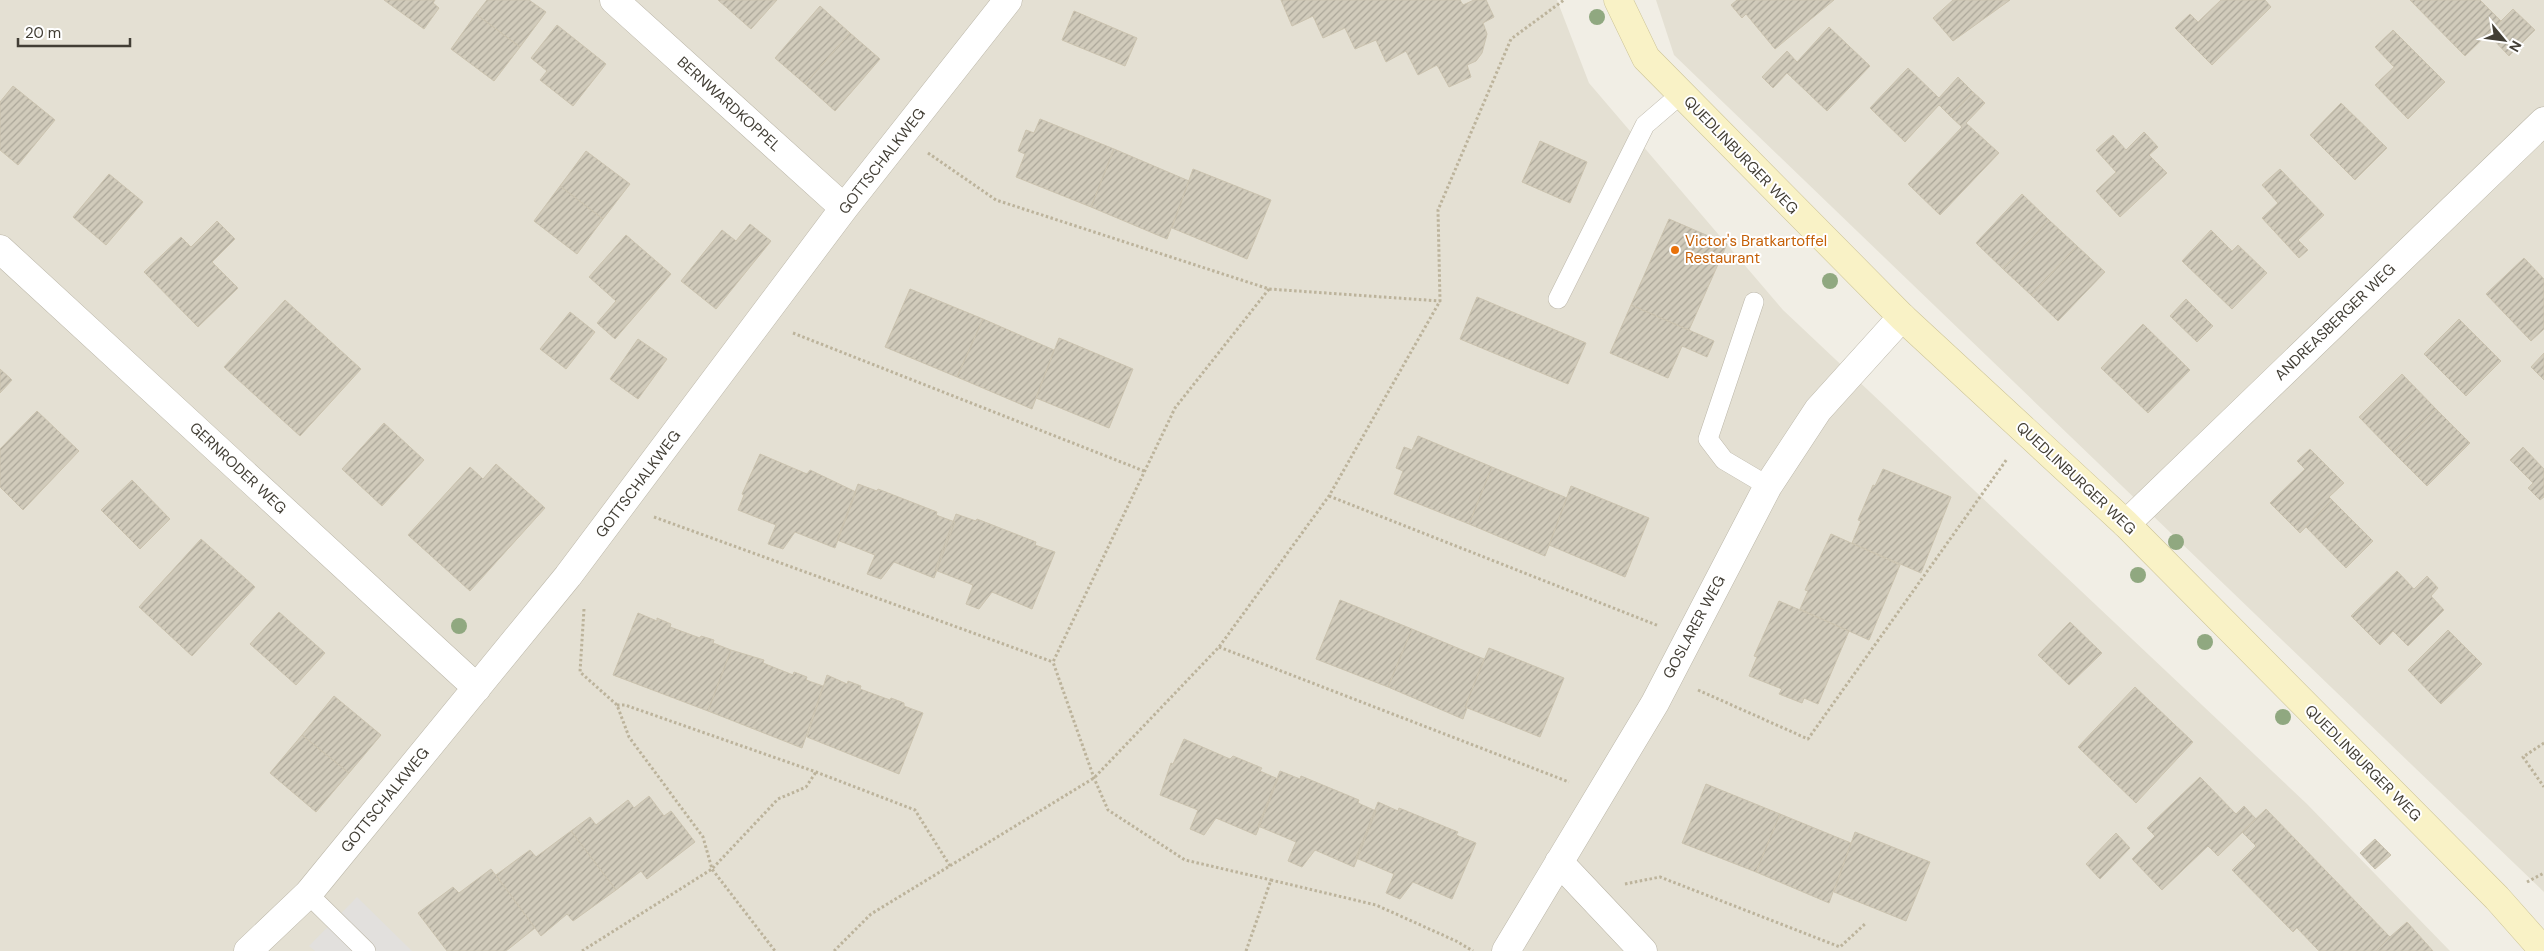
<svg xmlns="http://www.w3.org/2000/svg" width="2544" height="951" viewBox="0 0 2544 951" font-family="'DM Sans',sans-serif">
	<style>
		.residential { fill: #e4e0d3 }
		.parking { fill: #e2e0dd }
		.building { fill: url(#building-hatch); stroke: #cbc3af }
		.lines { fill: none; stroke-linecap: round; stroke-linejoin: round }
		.lane-casing { stroke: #bbb6a8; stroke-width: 20 }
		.street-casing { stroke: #bbb6a8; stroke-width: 29 }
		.secondary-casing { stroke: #cdc497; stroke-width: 29 }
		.path { stroke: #bcb39b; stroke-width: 3; stroke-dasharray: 2.5 2.5; stroke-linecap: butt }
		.lane { stroke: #fff; stroke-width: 19 }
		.street { stroke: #fff; stroke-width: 28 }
		.secondary { stroke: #f9f2c6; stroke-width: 28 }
		.tree { fill: #90a880 }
		.food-dot { fill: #e8710a; stroke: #fff; stroke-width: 2 }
		.labels { text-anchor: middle; stroke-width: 4; stroke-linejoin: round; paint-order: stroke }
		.street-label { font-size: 15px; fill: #423e35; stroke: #fff }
		.food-label { font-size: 15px; fill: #c56008; stroke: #fff; text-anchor: start }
	</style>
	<defs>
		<pattern id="building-hatch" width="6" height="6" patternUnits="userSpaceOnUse" patternTransform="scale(1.25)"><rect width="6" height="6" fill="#d1cbbb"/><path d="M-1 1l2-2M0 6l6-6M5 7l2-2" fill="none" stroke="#aba699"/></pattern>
	</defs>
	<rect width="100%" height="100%" fill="#f1eee5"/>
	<path class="residential" d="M 0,0 L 1557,0 L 1589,83 L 1783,310 L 2307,804 L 2450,951 L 0,951 Z
		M 1656,0 L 2544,0 L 2544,892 L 1674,55 Z"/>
	<path class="parking" d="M 357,897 L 412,951 L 315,951 L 309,946 Z"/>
	<path class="building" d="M 384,0 L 435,0 L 433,3 L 439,8 L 424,29 Z
		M 487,0 L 529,0 L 546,12 L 520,47 L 476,14 Z
		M 718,0 L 777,0 L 751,29 Z
		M 1281,0 L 1460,0 L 1463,5 L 1474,0 L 1486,0 L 1494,17 L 1483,23 L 1487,34 L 1482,53 L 1476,61 L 1467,65 L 1471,77 L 1449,87 L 1437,65 L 1418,75 L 1406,51 L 1386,62 L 1376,40 L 1355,49 L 1345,28 L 1323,38 L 1313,16 L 1292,26 Z
		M 1737,0 L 1834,0 L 1775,49 L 1746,14 L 1742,18 L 1731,5 Z
		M 1953,0 L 2010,0 L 1953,41 L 1933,18 Z
		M 2221,0 L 2265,0 L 2271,7 L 2212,65 L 2175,28 L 2190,14 L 2198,22 Z
		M 2410,0 L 2480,0 L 2501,21 L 2465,56 Z
		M 820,6 L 850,33 L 805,84 L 775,58 Z
		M 2513,9 L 2535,30 L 2509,56 L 2488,34 Z
		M 1074,11 L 1137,38 L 1125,66 L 1062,40 Z
		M 476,14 L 520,47 L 494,81 L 451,49 Z
		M 557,25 L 606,64 L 573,106 L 540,80 L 547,71 L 531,58 Z
		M 1829,27 L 1870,66 L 1827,111 L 1787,73 L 1773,88 L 1762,77 L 1787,51 L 1797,62 Z
		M 2393,30 L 2445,82 L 2408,119 L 2375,85 L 2394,67 L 2375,47 Z
		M 850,33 L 880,59 L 835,111 L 805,84 Z
		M 1908,68 L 1939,98 L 1958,77 L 1973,92 L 1950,116 L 1939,105 L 1905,142 L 1870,108 Z
		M 13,86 L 55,120 L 18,165 L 0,150 L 0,102 Z
		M 1973,92 L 1985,103 L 1966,123 L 1999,153 L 1940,215 L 1908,184 L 1962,127 L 1950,116 Z
		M 2341,103 L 2387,148 L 2355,180 L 2310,135 Z
		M 1040,119 L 1114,149 L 1091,207 L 1016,177 L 1025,154 L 1018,151 L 1026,130 L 1034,133 Z
		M 2144,132 L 2158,147 L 2149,155 L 2167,173 L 2120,217 L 2096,191 L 2116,172 L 2096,150 L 2113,135 L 2126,150 Z
		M 1540,141 L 1587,162 L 1570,203 L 1522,182 Z
		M 1114,149 L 1189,181 L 1167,239 L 1091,207 Z
		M 586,151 L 630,184 L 603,219 L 560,186 Z
		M 1193,169 L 1271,200 L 1247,259 L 1172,228 Z
		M 2280,169 L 2324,215 L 2298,240 L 2308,250 L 2299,258 L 2262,218 L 2278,203 L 2262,185 Z
		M 109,174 L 143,202 L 106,245 L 73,217 Z
		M 560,186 L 603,219 L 577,254 L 534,221 Z
		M 2022,194 L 2049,220 L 2003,269 L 1976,243 Z
		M 1669,219 L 1727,244 L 1689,330 L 1631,305 Z
		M 2049,220 L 2077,246 L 2031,295 L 2003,269 Z
		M 217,221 L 235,239 L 212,262 L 238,288 L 198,327 L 144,272 L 181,237 L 191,247 Z
		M 750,224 L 771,241 L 716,309 L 681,281 L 722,230 L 736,241 Z
		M 2211,230 L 2232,251 L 2238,245 L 2267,273 L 2232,309 L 2182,261 Z
		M 626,235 L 671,274 L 615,339 L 597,323 L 616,301 L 589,277 Z
		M 2077,246 L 2105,272 L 2058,321 L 2031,295 Z
		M 2524,258 L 2544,279 L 2544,329 L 2531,341 L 2486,294 Z
		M 910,289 L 983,319 L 957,377 L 885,347 Z
		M 1477,297 L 1586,343 L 1568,384 L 1460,339 Z
		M 2186,299 L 2213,326 L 2197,342 L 2170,316 Z
		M 285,300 L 361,369 L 300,436 L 224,367 Z
		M 1631,305 L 1714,341 L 1707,357 L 1682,346 L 1668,378 L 1610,353 Z
		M 570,312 L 595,332 L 566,369 L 540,349 Z
		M 983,319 L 1054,350 L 1032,409 L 957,377 Z
		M 2459,319 L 2501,361 L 2466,396 L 2424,354 Z
		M 2143,324 L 2190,370 L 2148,413 L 2101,368 Z
		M 1059,338 L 1133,369 L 1109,428 L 1036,398 Z
		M 638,339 L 667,359 L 638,399 L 610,379 Z
		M 2544,353 L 2544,380 L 2531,367 Z
		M 0,369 L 12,380 L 0,393 Z
		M 2402,374 L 2436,409 L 2393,452 L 2359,417 Z
		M 2436,409 L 2470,443 L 2427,486 L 2393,452 Z
		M 37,411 L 79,451 L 23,510 L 0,487 L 0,449 Z
		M 384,423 L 424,460 L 382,506 L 342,469 Z
		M 1418,436 L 1492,467 L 1469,524 L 1394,494 L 1403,471 L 1396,468 L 1404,447 L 1412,450 Z
		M 2523,447 L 2544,469 L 2544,497 L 2540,500 L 2528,488 L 2533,483 L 2510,460 Z
		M 2310,449 L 2344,483 L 2329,497 L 2332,500 L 2300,533 L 2270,503 L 2305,469 L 2297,461 Z
		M 760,454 L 807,474 L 810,470 L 856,492 L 835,548 L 795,532 L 783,549 L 768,544 L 776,525 L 738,510 L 744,495 L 742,494 Z
		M 496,464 L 545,508 L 470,591 L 408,535 L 470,467 L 483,479 Z
		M 1492,467 L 1567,498 L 1545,556 L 1469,524 Z
		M 1883,469 L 1951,497 L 1921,573 L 1852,543 L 1861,521 L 1858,520 L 1873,485 L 1875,486 Z
		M 132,480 L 170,519 L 140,549 L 101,510 Z
		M 858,484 L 877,491 L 878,489 L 937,512 L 936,515 L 955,522 L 934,578 L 894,562 L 881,579 L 867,574 L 875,555 L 837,540 Z
		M 1571,486 L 1649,518 L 1625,577 L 1549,545 Z
		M 2332,500 L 2373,541 L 2346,568 L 2306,527 Z
		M 956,514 L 976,521 L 977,519 L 1036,542 L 1035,545 L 1055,552 L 1032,609 L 992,592 L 979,609 L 966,604 L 973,585 L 935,570 Z
		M 1831,534 L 1900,565 L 1869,640 L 1800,609 L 1808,591 L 1805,590 Z
		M 201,539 L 255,587 L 192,656 L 139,607 Z
		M 2397,571 L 2414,589 L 2427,576 L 2438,588 L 2431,596 L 2444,610 L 2408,646 L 2393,631 L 2380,645 L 2351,616 Z
		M 1340,600 L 1412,629 L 1388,687 L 1316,659 Z
		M 1779,601 L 1849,631 L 1818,704 L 1804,698 L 1802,703 L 1779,694 L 1782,689 L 1749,676 L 1757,657 L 1754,656 Z
		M 279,612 L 325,653 L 296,685 L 250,644 Z
		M 638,613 L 657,621 L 657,618 L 671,624 L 670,627 L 700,638 L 701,636 L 714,640 L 713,643 L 731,650 L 708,711 L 613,675 Z
		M 2070,622 L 2102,653 L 2069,685 L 2038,655 Z
		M 1412,629 L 1484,659 L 1465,707 L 1467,708 L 1463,719 L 1388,687 Z
		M 2448,630 L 2482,664 L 2441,704 L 2408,670 Z
		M 1489,648 L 1564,678 L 1540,737 L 1465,707 Z
		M 731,650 L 764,660 L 763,663 L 793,675 L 794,672 L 807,677 L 806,680 L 823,686 L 802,748 L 708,711 Z
		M 827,675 L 847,684 L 848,681 L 861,686 L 860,689 L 890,700 L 891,698 L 904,703 L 904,706 L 923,713 L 899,774 L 807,737 Z
		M 2135,687 L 2193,742 L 2136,803 L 2078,747 Z
		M 334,696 L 381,735 L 349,773 L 302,735 Z
		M 302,735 L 349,773 L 316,812 L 270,773 Z
		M 1184,739 L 1230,759 L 1233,756 L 1262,768 L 1260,771 L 1278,779 L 1256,835 L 1216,818 L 1204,835 L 1190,829 L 1198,810 L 1160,795 L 1171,763 L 1173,764 Z
		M 1280,771 L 1300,779 L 1301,776 L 1359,800 L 1358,803 L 1376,811 L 1354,867 L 1315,850 L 1302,867 L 1288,861 L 1296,842 L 1258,826 Z
		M 2200,777 L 2236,814 L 2244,806 L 2256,819 L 2218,856 L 2208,846 L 2162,890 L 2132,859 L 2155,836 L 2147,828 Z
		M 1706,784 L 1780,814 L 1756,872 L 1682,843 Z
		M 649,796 L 664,816 L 671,811 L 695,842 L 647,879 L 641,871 L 616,890 L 571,831 L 590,817 L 596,825 L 628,800 L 634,808 Z
		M 1378,802 L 1398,811 L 1399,808 L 1458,832 L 1456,835 L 1476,843 L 1452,899 L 1413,882 L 1400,899 L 1386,893 L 1394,874 L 1356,858 Z
		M 2266,809 L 2390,937 L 2376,951 L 2319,951 L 2297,928 L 2293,932 L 2232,870 L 2256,846 L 2242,832 Z
		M 1780,814 L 1851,843 L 1829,903 L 1756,872 Z
		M 571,831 L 616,890 L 573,921 L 567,914 L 541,936 L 496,875 L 530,850 L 536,857 Z
		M 1855,832 L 1930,862 L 1906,921 L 1834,892 Z
		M 2116,833 L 2130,848 L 2100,879 L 2086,864 Z
		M 2375,839 L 2391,855 L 2375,869 L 2360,853 Z
		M 491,869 L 535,928 L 506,951 L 447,951 L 418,913 L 453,887 L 459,893 Z
		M 2407,922 L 2433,951 L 2376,951 L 2390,937 Z"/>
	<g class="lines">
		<g class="lane-casing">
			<path id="lane" d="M 1558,299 L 1645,125 L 1681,94
				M 1754,302 L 1708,439 L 1724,460 L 1768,486
				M 308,894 L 366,951"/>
		</g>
		<g class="street-casing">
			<path id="street" d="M 614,0 L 844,208
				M 0,249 L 477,688
				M 2126,524 L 2544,121
				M 1559,862 L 1643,951
				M 248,951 L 308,894 L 568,576 L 844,208 L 1008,0
				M 1506,951 L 1655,703 L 1768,486 L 1818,410 L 1902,317"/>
		</g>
		<g class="secondary-casing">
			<path id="secondary" d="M 1618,0 L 1646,58 L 1902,317 L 2126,524 L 2497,898 L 2544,951"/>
		</g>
		<path class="path" d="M 928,153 L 996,200 L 1269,289 L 1440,301
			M 1269,289 L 1175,408 L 1053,662 L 1094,778 L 1108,810 L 1185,860 L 1271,880
			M 793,333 L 1144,471
			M 1329,496 L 1659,626
			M 654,517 L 1053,662
			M 584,609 L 580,672 L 617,705 L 629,737 L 703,837 L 712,869 L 775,951
			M 1219,647 L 1569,782
			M 1698,690 L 1808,739 L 2007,459
			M 617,705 L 625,705 L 816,772 L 915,810 L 950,866
			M 2544,743 L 2523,757 L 2544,787
			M 2527,882 L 2544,873
			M 1625,884 L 1660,877 L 1840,947 L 1866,923
			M 582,951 L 712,869 L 778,799 L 806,787 L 816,772
			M 834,951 L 871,914 L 1094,778 L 1219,647 L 1329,496 L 1440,301 L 1438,210 L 1511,39 L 1564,0
			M 1246,951 L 1271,880 L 1376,905 L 1456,941 L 1473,951"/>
		<use href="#lane" class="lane"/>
		<use href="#street" class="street"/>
		<use href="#secondary" class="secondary"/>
	</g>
	<g class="tree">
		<circle cx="1597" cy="17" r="8"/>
		<circle cx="1830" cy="281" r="8"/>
		<circle cx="2176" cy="542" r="8"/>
		<circle cx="2138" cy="575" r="8"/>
		<circle cx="459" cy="626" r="8"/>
		<circle cx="2205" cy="642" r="8"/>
		<circle cx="2283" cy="717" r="8"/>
	</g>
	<circle class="food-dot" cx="1675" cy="250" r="5"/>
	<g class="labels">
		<g class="street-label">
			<text transform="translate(729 104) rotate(42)" y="5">BERNWARDKOPPEL</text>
			<text transform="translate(1741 155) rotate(46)" y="5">QUEDLINBURGER WEG</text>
			<text transform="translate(882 161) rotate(-52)" y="5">GOTTSCHALKWEG</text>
			<text transform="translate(2335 322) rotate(-44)" y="5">ANDREASBERGER WEG</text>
			<text transform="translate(238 468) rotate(43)" y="5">GERNRODER WEG</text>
			<text transform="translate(2076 478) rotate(43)" y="5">QUEDLINBURGER WEG</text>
			<text transform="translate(638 484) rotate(-53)" y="5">GOTTSCHALKWEG</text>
			<text transform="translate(1694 627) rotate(-62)" y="5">GOSLARER WEG</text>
			<text transform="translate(2363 763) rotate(45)" y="5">QUEDLINBURGER WEG</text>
			<text transform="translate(385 800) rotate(-51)" y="5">GOTTSCHALKWEG</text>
		</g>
		<g class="food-label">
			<text x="1685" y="246">Victor's Bratkartoffel<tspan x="1685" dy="17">Restaurant</tspan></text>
		</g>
	</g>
	<g transform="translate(2504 40) rotate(119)" stroke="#ffffff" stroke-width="4" paint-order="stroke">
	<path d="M0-4L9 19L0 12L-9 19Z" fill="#423e35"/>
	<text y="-8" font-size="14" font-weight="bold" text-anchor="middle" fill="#423e35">N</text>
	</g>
	<path d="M18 38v8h112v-8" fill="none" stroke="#423e35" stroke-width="2.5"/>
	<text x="25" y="38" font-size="15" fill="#423e35" stroke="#ffffff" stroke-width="4" paint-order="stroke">20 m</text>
</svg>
